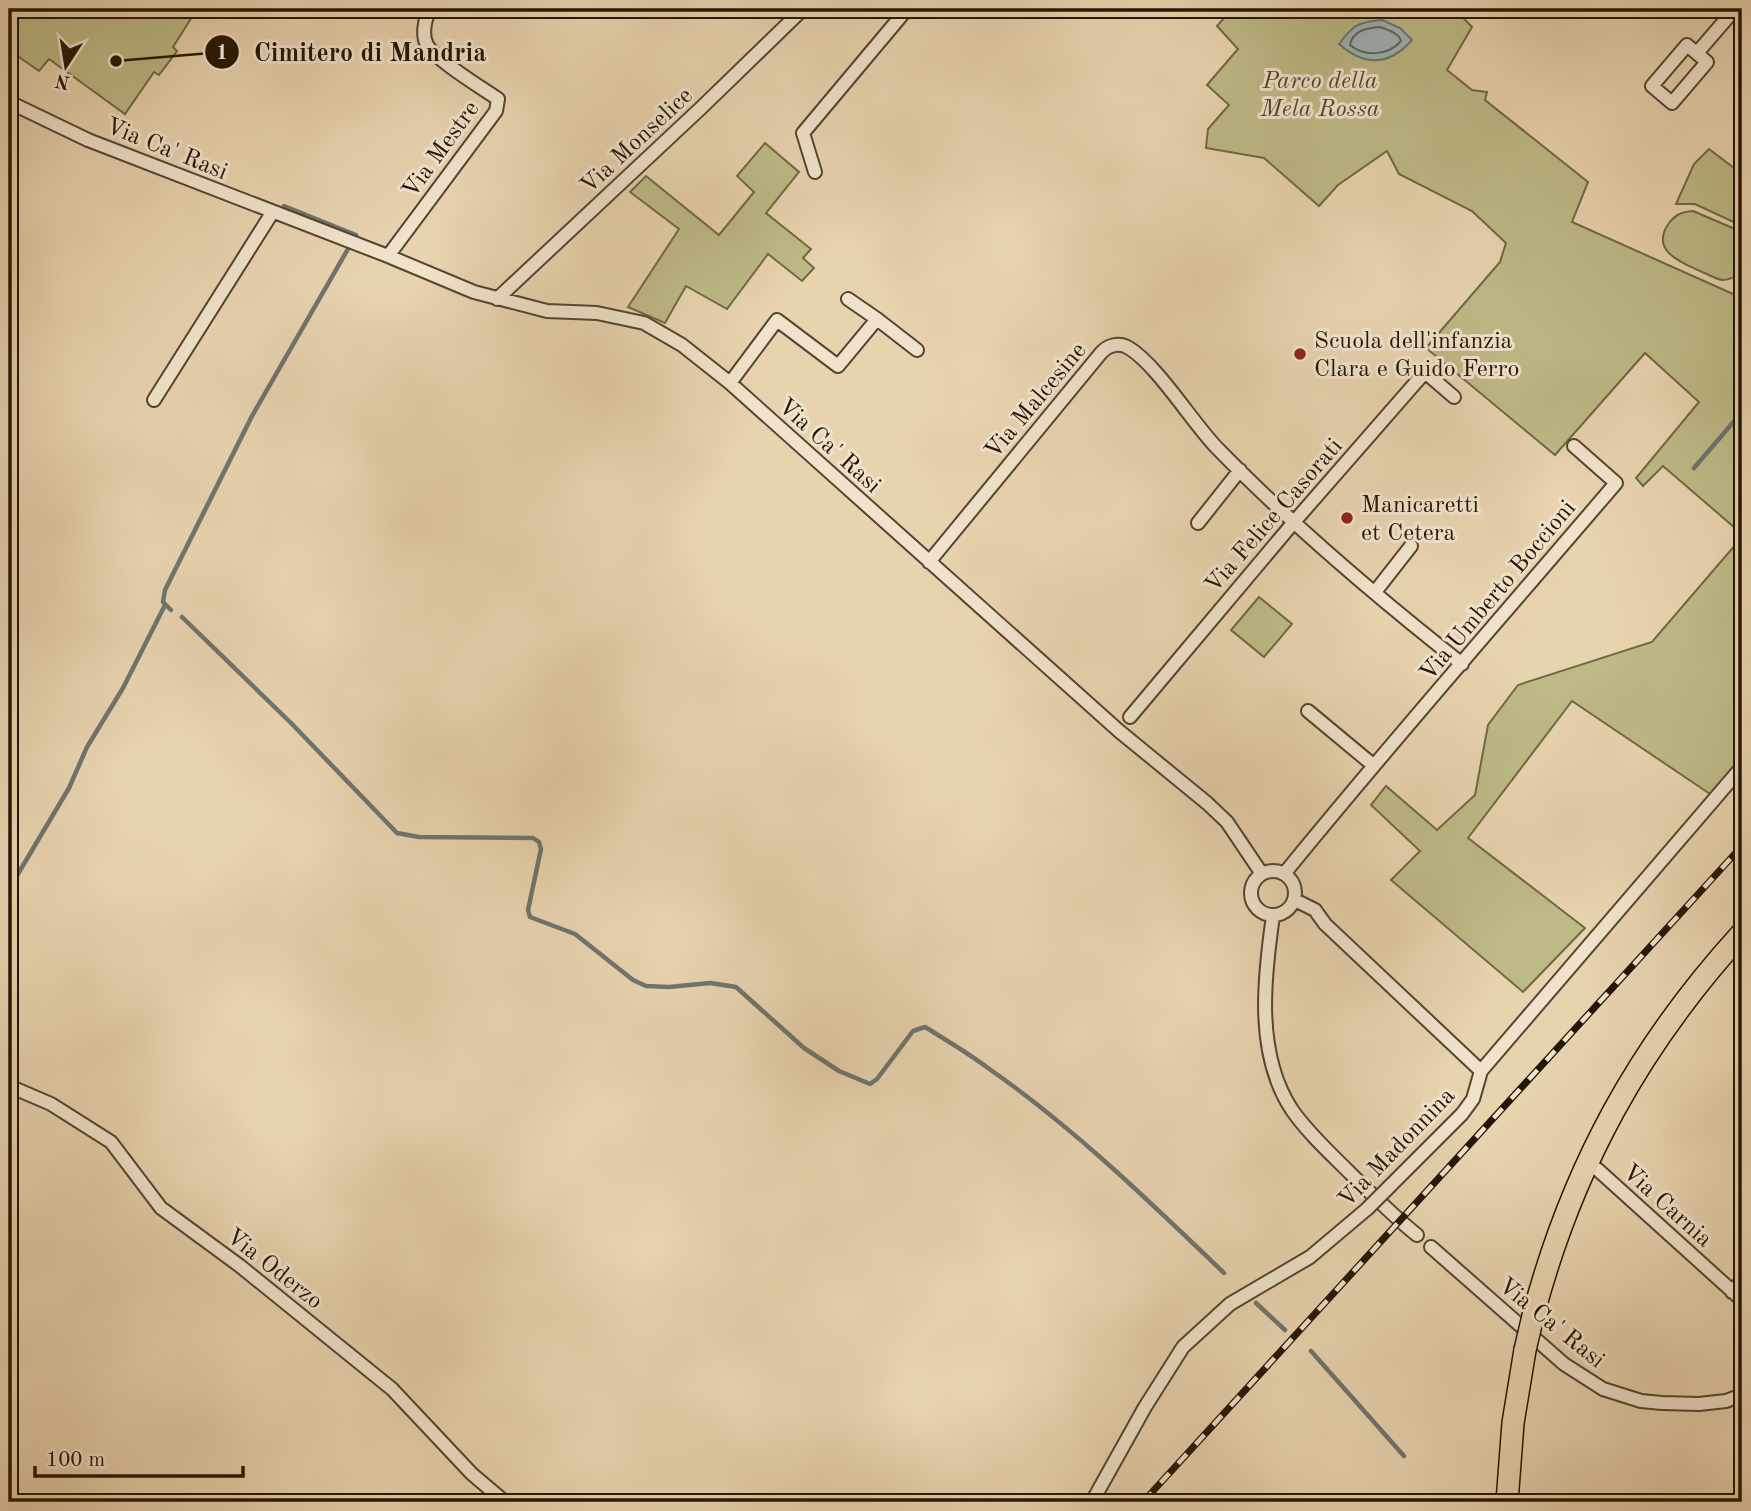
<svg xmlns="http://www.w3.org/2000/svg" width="1751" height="1511" viewBox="0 0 1751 1511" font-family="'Old Standard TT',serif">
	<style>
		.green { fill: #bdba86; stroke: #706844; stroke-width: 2 }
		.water { fill: #9eb4b7; stroke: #6d756f; stroke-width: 2 }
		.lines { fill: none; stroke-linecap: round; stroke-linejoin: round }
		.shore { stroke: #60655d; stroke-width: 2 }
		.stream { stroke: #6d756f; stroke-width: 4.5 }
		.street-casing { stroke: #54452e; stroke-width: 16 }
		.highway-casing { stroke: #231603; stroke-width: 24 }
		.street { stroke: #f0e2cb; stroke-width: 12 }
		.highway { stroke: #e8d3af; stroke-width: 21 }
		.rail-casing { stroke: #231603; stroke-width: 7 }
		.rail { stroke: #f0e2cb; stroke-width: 4.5; stroke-dasharray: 13; stroke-linecap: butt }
		.street-bridge-casing { stroke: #54452e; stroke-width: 16; stroke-linecap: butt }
		.highway-bridge-casing { stroke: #231603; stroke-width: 24; stroke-linecap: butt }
		.street-bridge { stroke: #f0e2cb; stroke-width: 12 }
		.highway-bridge { stroke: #e8d3af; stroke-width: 21 }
		.poi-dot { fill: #8f2418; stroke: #f0e2cb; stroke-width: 2.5 }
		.labels { text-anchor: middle; stroke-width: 6; stroke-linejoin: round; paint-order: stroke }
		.park-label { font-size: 24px; font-style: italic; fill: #51472a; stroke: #f0e2cb }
		.street-label { font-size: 24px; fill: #231603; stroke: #f0e2cb }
		.poi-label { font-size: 24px; fill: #231603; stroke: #f0e2cb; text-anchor: start }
		.leader { fill: none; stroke: #231603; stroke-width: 2.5 }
		.callout-dot { fill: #231603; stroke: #f0e2cb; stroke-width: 2.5 }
		.mark-label { font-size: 21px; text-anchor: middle; font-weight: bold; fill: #fff }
		.callout-label { font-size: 26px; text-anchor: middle; font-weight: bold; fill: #231603; stroke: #f0e2cb; stroke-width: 6; stroke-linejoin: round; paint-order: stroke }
	</style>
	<rect width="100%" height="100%" fill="#e8d3af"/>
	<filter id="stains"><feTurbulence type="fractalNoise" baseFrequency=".00286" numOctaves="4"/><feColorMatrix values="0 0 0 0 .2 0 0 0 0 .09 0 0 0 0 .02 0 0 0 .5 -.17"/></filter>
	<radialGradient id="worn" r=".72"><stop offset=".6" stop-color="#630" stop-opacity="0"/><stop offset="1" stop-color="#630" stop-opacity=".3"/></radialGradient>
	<path class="green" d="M 9,9 L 197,9 L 173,47 L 177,51 L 159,75 L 154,72 L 125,114 L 49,59 L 39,71 L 9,50 Z
		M 1232,9 L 1455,9 L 1472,27 L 1447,70 L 1472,90 L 1487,92 L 1485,100 L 1588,182 L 1572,222 L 1742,298 L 1742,534 L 1663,466 L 1643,486 L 1636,478 L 1699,402 L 1645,353 L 1555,455 L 1426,348 L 1500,262 L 1506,243 L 1472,211 L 1399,174 L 1387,151 L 1338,185 L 1319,206 L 1264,158 L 1206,148 L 1208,129 L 1229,105 L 1207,85 L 1238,49 L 1217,26 Z
		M 765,143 L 799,172 L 766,213 L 811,249 L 803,258 L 814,268 L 802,281 L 768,254 L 727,309 L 686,286 L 665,323 L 628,307 L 679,229 L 630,192 L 646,176 L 719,235 L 754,192 L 737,176 Z
		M 1709,149 L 1742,174 L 1742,226 L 1695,204 L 1676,204 L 1694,164 Z
		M 1693,211 L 1742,232 L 1742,271 C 1738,276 1729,280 1723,280 C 1717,280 1708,274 1702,272 C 1682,263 1649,251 1669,223 C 1676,214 1682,212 1693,211 Z
		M 1742,537 L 1742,764 L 1716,798 L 1572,701 L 1468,838 L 1585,928 L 1523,992 L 1391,880 L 1420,851 L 1371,805 L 1386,786 L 1437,830 L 1475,795 L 1488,725 L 1518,685 L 1652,642 Z
		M 1259,597 L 1292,624 L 1264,657 L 1231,630 Z"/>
	<path class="water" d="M 1382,20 L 1400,28 L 1412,40 C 1389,66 1365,67 1339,44 C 1353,25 1358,22 1382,20 Z"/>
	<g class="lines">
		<path class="shore" d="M 1380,27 C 1388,30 1399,33 1401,41 C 1388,56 1364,57 1350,45 C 1353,30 1367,28 1380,27 Z"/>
		<path class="stream" d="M 1694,468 L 1742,412
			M 171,610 L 163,602 L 165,590 L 252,416 L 356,235 L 284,206
			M 182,617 L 291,723 L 397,833 L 419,837 L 533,838 L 539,842 L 541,849 L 528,910 L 530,917 L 575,934 L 633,980 L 646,986 L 669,987 L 710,983 L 736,987 L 804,1048 L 839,1071 L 870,1084 L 877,1079 L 913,1031 L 925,1027 C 946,1040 968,1053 988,1068 C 1074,1128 1149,1201 1224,1273
			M 9,889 L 69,788 L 87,747 L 123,688 L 165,605
			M 1256,1303 L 1285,1330
			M 1311,1351 L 1404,1456"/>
		<g class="street-casing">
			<path id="street" d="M 1687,45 L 1707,62 L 1672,103 L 1652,86 Z
				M 1697,53 L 1735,9
				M 9,102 L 88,140 L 388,256 L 474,292 L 547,311 L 597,313 L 644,323 L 682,345 L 730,383 L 1119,731 L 1207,803 L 1227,822 L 1262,874
				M 815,172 L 803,133 L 907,9
				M 388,256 L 496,111 L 498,99 C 482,88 436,60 427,45 C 422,36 424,18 431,9
				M 497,299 L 702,107 L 803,9
				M 848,299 L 877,319
				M 730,383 L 777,320 L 838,366 L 877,319 L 917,350
				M 154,400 L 272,213
				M 1198,523 L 1240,470
				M 929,562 L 1101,353 C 1108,345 1119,342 1129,348 C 1157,365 1192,422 1217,448 C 1293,526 1377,597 1462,664
				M 1375,592 L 1411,546
				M 1308,711 L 1373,765
				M 1130,717 L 1294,522 L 1425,372 L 1454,397
				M1251 893a22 22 0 1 1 44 0a22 22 0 1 1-44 0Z
				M 1284,874 C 1392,741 1505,613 1616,483 L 1574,446
				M 1295,900 L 1315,910 L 1325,924 L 1481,1071
				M 1273,916 C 1264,978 1255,1054 1292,1110 C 1308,1133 1330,1153 1350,1173 C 1372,1194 1393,1216 1417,1235
				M 9,1086 L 51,1104 L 111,1142 L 161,1208 L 240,1266 L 392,1389 L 472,1474 L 505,1502
				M 1597,1169 L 1742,1300
				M 1390,1186 L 1462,1114 L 1473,1099 L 1481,1071 L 1742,767
				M 1431,1247 L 1564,1364 L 1603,1389 L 1641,1401 L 1662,1403 L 1699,1404 L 1726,1401 L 1742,1395
				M 1732,1292 L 1742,1280
				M 1092,1502 L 1145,1407 L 1183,1347 L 1230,1304 L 1310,1257 L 1367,1209"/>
		</g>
		<g class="highway-casing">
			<path id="highway" d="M 1533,1316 C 1572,1168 1639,1046 1742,933
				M 1507,1502 L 1513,1423 L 1525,1350"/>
		</g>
		<use href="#street" class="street"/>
		<use href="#highway" class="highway"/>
		<g class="rail-casing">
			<path id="rail" d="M 1143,1502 L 1742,846"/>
		</g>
		<use href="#rail" class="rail"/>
		<g class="street-bridge-casing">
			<path id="street-bridge" d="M 1367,1209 L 1390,1186"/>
		</g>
		<g class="highway-bridge-casing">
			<path id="highway-bridge" d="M 1525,1350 L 1533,1316"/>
		</g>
		<use href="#street-bridge" class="street-bridge"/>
		<use href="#highway-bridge" class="highway-bridge"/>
	</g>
	<g class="poi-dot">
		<circle cx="1300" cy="354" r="7"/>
		<circle cx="1347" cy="518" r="7"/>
	</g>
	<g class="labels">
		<g class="park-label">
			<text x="1320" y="88">Parco della<tspan x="1320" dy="28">Mela Rossa</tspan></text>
		</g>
		<g class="street-label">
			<text transform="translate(636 140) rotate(-43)" y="8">Via Monselice</text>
			<text transform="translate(167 148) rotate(22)" y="8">Via Ca' Rasi</text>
			<text transform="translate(440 149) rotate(-54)" y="8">Via Mestre</text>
			<text transform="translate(1035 400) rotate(-50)" y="8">Via Malcesine</text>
			<text transform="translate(830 445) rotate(42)" y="8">Via Ca' Rasi</text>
			<text transform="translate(1273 515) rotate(-49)" y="8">Via Felice Casorati</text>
			<text transform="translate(1497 590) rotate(-50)" y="8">Via Umberto Boccioni</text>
			<text transform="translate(1396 1147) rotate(-46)" y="8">Via Madonnina</text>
			<text transform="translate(1668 1205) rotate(42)" y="8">Via Carnia</text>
			<text transform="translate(275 1268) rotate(38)" y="8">Via Oderzo</text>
			<text transform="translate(1552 1322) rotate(39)" y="8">Via Ca' Rasi</text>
		</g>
		<g class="poi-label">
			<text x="1314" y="348">Scuola dell'infanzia<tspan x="1314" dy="28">Clara e Guido Ferro</tspan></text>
			<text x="1361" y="512">Manicaretti<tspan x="1361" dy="28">et Cetera</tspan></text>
		</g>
	</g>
	<path class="leader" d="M116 61L222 52"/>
	<g class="callout-dot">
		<circle cx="116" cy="61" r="7"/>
		<circle cx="222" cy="52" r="18"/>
	</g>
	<g class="mark-label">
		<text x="222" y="59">1</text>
	</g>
	<g class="callout-label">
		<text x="370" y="61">Cimitero di Mandria</text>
	</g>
	<rect width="1751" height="1511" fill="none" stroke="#e8d3af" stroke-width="35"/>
	<rect x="10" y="10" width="1730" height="1490" fill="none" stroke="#231603" stroke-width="3.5"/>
	<rect x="18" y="18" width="1716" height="1476" fill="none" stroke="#231603" stroke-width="2"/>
	<g transform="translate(66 66) rotate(192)" stroke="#f0e2cb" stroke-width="5" paint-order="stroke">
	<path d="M0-5L12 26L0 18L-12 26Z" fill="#231603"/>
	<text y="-10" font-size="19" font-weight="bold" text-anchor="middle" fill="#231603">N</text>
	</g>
	<path d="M35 1466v10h208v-10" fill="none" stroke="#231603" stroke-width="3.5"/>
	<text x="46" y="1466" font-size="21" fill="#231603" stroke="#f0e2cb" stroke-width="5" paint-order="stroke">100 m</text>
	<rect width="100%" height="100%" filter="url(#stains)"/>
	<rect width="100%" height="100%" fill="url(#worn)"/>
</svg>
